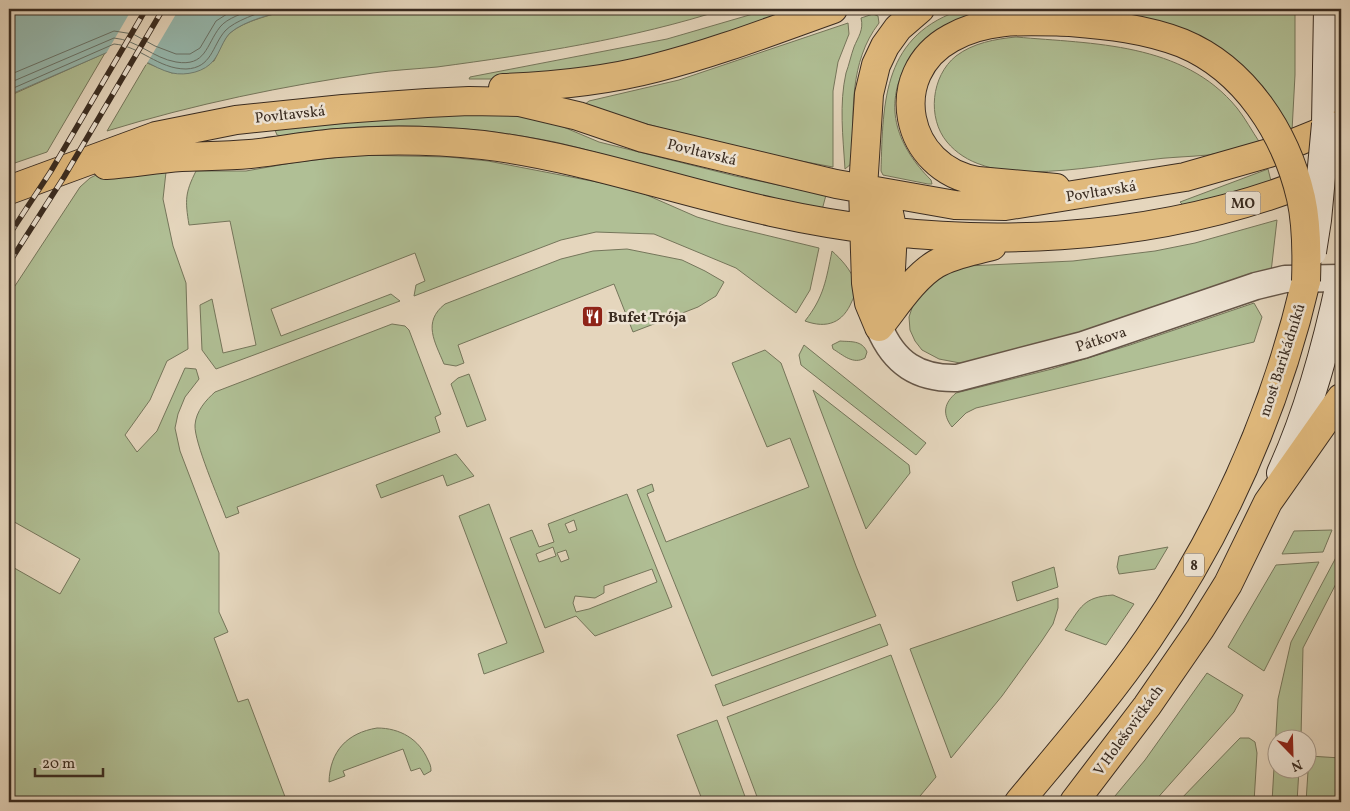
<svg xmlns="http://www.w3.org/2000/svg" width="1350" height="811" viewBox="0 0 1350 811" font-family="Vollkorn,serif">
	<style>
		.green { fill: #b0bf95; stroke: #75765b; fill-rule: evenodd }
		.water { fill: #96b9af; stroke: #718176 }
		.pier { fill: #e5d6bd }
		.lines { fill: none; stroke-linecap: round; stroke-linejoin: round }
		.shore { stroke: #687268; stroke-width: 1 }
		.minor-casing { stroke: #655648; stroke-width: 29 }
		.secondary-casing { stroke: #3a2c21; stroke-width: 30 }
		.primary-casing { stroke: #3a2c21; stroke-width: 30 }
		.minor { stroke: #eee4d4; stroke-width: 26 }
		.secondary { stroke: #eee4d4; stroke-width: 28 }
		.primary { stroke: #e2bb7e; stroke-width: 28 }
		.rail-casing { stroke: #3a2c21; stroke-width: 5.5 }
		.rail { stroke: #eee4d4; stroke-width: 4; stroke-dasharray: 11; stroke-linecap: butt }
		.secondary-bridge-casing { stroke: #3a2c21; stroke-width: 30; stroke-linecap: butt }
		.primary-bridge-casing { stroke: #3a2c21; stroke-width: 30; stroke-linecap: butt }
		.secondary-bridge { stroke: #eee4d4; stroke-width: 28 }
		.primary-bridge { stroke: #e2bb7e; stroke-width: 28 }
		.labels { text-anchor: middle; stroke-width: 5; stroke-linejoin: round; paint-order: stroke }
		.shield { fill: #eee4d4; stroke: #706357; stroke-width: 1 }
		.shield-label { font-size: 14px; font-weight: bold; fill: #3a2c21 }
		.street-label { font-size: 15px; fill: #3a2c21; stroke: #eee4d4 }
		.poi-label { font-size: 15px; font-weight: bold; fill: #3a2c21; stroke: #eee4d4; text-anchor: start }
	</style>
	<rect width="100%" height="100%" fill="#e5d6bd"/>
	<filter id="stains"><feTurbulence type="fractalNoise" baseFrequency=".004" numOctaves="4"/><feColorMatrix values="0 0 0 0 .2 0 0 0 0 .09 0 0 0 0 .02 0 0 0 .5 -.17"/></filter>
	<radialGradient id="worn" r=".72"><stop offset=".6" stop-color="#630" stop-opacity="0"/><stop offset="1" stop-color="#630" stop-opacity=".3"/></radialGradient>
	<path class="green" d="M295,9H725C632,39 534,54 437,67C416,69 394,70 373,73C283,86 195,104 107,131L147,63L172,73L214,61C218,53 223,40 229,34C242,21 277,13 295,9Z
		M770,9H804L728,36L617,66L525,79H469L470,77L667,39Z
		M964,9H1006C980,12 956,17 934,32C922,40 914,51 907,63C882,108 898,147 931,180L932,184H928L883,175L881,171C883,100 883,34 964,9Z
		M1167,9H1295V75L1292,131L1264,88L1249,73L1105,12H1136Z
		M873,14L878,16L879,23C849,62 853,112 853,159L851,164L845,169C843,137 839,104 846,73C849,65 851,55 854,47C858,37 864,30 861,18Z
		M848,23L849,34L838,62L833,91V167C749,152 665,131 584,105L589,101L679,80Z
		M1016,37C1093,44 1183,42 1237,108C1245,118 1252,131 1260,143C1243,148 1226,152 1208,155C1188,157 1168,157 1148,160C1104,165 1060,174 1015,171C1004,170 992,169 982,165C969,161 956,153 947,142C927,118 931,76 956,56C973,43 995,39 1016,37Z
		M105,53L47,152L9,165V96Z
		M455,109L542,118L599,142L735,176L826,195L822,210C764,197 707,182 650,167C618,159 587,149 555,142C465,124 371,120 281,136L277,135L275,130Z
		M359,155L449,157L488,161L633,189L697,217L724,225L819,248L810,290L796,313L736,268L654,234L596,232L561,240L414,296L416,285L425,281L415,253L271,309L281,336L391,294L400,301L216,369L202,350L200,305L212,299L223,353L256,345L230,221L189,225C185,200 185,193 196,171H246L297,162Z
		M1268,169L1271,181L1230,194L1183,205L1180,202Z
		M166,172L163,199L173,246L186,283L188,349L167,361L150,400L125,435L137,452L157,431L185,368L196,369L199,379L185,397L178,414L175,428L180,451L219,553V612L228,632L214,638L238,702L248,699L287,802H9V565L60,594L80,559L9,519V295L80,187L90,178L100,173Z
		M1277,220L1271,272L1082,336L969,362L960,363L939,359L922,350L915,341L910,330L909,317L917,293L943,272L967,266L1073,261L1155,251L1195,243Z
		M627,249L682,260L705,271L724,282L716,296L698,307L633,332L614,284L458,345L464,363L456,366L444,364C435,342 422,322 445,304L561,259L593,251Z
		M832,251C841,259 851,270 855,282C856,288 855,296 852,301C843,323 827,329 805,321C824,297 826,280 832,251Z
		M1254,303L1262,317L1254,342L976,408L966,413L952,427C942,414 944,403 956,393L1052,369L1130,345Z
		M392,324L405,326L409,330L441,414L435,417L440,432L237,507L239,513L226,518C219,499 194,442 195,425C196,411 206,400 215,392Z
		M840,341C851,342 862,340 867,352L865,358C853,365 843,355 833,349L832,345Z
		M804,345L926,443L916,455L801,365L799,355Z
		M765,350L781,363L856,566L876,616L712,676L637,490L652,484L654,491L647,494L666,542L809,487L790,438L767,447L732,363Z
		M469,374L486,420L467,427L451,384L458,378Z
		M813,390L909,465L910,473L866,529Z
		M456,454L474,476L447,486L443,475L381,498L376,485Z
		M627,494L672,607L595,636L576,616L545,628L510,538L532,530L539,547L554,542L548,524ZM574,520L577,530L569,533L565,524ZM553,547L556,556L539,562L536,554ZM566,550L569,559L561,562L557,553ZM652,569L657,582L589,609L576,612L573,603L575,596L595,598L604,593V586Z
		M489,504L544,652L484,674L478,654L507,643L459,516Z
		M1332,530L1323,552L1282,554L1294,531Z
		M1168,547L1155,569L1119,574L1117,567L1119,556Z
		M1341,548V574L1303,648L1301,738H1278V768L1299,769L1297,802H1272L1278,699L1291,642Z
		M1319,562L1264,671L1228,647L1276,565Z
		M1054,567L1058,587L1017,601L1012,582Z
		M1113,595L1134,604L1106,645L1065,630C1081,607 1083,597 1113,595Z
		M1058,598V608L1053,624L1041,642L1002,696L951,758L910,649Z
		M880,624L888,645L723,706L715,685Z
		M891,655L936,777L915,802H759L727,717Z
		M1207,673L1243,695L1234,712L1154,802H1110L1145,760Z
		M717,720L747,802H703L677,735Z
		M377,728C400,728 419,739 428,760C430,764 431,766 431,771L424,775L420,768L411,771L403,749L343,771L345,776L329,782C330,751 347,733 377,728Z
		M1240,738H1249L1255,742L1257,753L1254,802H1178Z
		M1309,756L1341,758V802H1306Z"/>
	<path class="water" d="M9,9H295C275,13 245,20 230,33C223,40 220,52 214,60C205,72 186,76 172,73C152,68 136,53 115,49L9,95Z"/>
	<path class="pier" d="M132,9H179L146,65L125,53L116,52L104,57Z"/>
	<g class="lines">
		<path class="shore" d="M9,75L114,31L133,34L155,46L176,54H190L200,48L216,21L235,9
			M9,83L114,38C137,40 153,58 176,62C206,67 206,45 220,27C227,18 244,13 254,9
			M9,90L114,44C140,46 158,69 186,69C212,68 212,46 225,31C234,21 260,12 273,9"/>
		<defs>
			<path id="minor" d="M879,327C894,363 918,379 957,378L1083,345L1256,286L1285,279L1341,278"/>
			<path id="secondary" d="M1326,124L1328,9
				M1281,473C1309,412 1327,345 1341,279"/>
			<path id="primary" d="M503,88C554,86 605,81 655,68C715,53 774,30 833,9
				M106,165C131,163 156,159 181,157C204,156 227,156 250,154C280,151 309,145 338,143C386,139 435,140 483,145C581,157 676,191 772,212C961,254 1163,247 1341,168
				M1056,188L978,181C904,169 885,74 951,38C988,17 1029,21 1070,22
				M9,190L156,136L236,120L343,109L427,103L469,101L519,102L578,116L643,138L836,184L955,205L1005,206L1185,177L1269,153L1341,124
				M882,316L890,287L893,232L889,213
				M879,327L869,303L866,283L863,188L869,94L876,65L885,46L898,28L920,9
				M879,327C895,307 914,277 936,264C953,254 974,251 992,246
				M1019,802C1063,749 1109,696 1148,639C1222,531 1276,409 1306,281
				M1074,802L1147,706L1200,629L1228,584L1268,502L1341,398"/>
		</defs>
		<use href="#minor" class="minor-casing"/>
		<use href="#secondary" class="secondary-casing"/>
		<use href="#primary" class="primary-casing"/>
		<use href="#minor" class="minor"/>
		<use href="#secondary" class="secondary"/>
		<use href="#primary" class="primary"/>
		<defs>
			<path id="rail" d="M9,235L51,171L146,9
				M9,263L64,177L163,9"/>
		</defs>
		<use href="#rail" class="rail-casing"/>
		<use href="#rail" class="rail"/>
		<defs>
			<path id="secondary-bridge" d="M1312,252L1317,220L1326,124"/>
			<path id="primary-bridge" d="M1070,22C1108,25 1146,29 1182,43C1245,69 1286,133 1301,198C1307,225 1307,253 1306,281"/>
		</defs>
		<use href="#secondary-bridge" class="secondary-bridge-casing"/>
		<use href="#primary-bridge" class="primary-bridge-casing"/>
		<use href="#secondary-bridge" class="secondary-bridge"/>
		<use href="#primary-bridge" class="primary-bridge"/>
	</g>
	<defs>
		<symbol id="restaurant-square" viewBox="-11 -11 22 22"><rect x="-9" y="-9" width="18" height="18" rx="4" fill="#8f2418" stroke="#eee4d4"/><path d="M-5-6h1v4h1v-4h1v4h1v-4h1v5L-1.5 .5V6h-2V.5L-5-1ZM5-6V6H3V1.5H1.5Q1.5-4 5-6Z" fill="#fff"/></symbol>
	</defs>
	<g fill-rule="evenodd">
		<use href="#restaurant-square" x="580" y="304" width="25" height="25"/>
	</g>
	<g class="labels">
		<g class="shield">
			<rect x="1225.5" y="191.5" width="35" height="23" rx="4"/>
			<rect x="1184" y="553.5" width="20" height="23" rx="4"/>
		</g>
		<g class="shield-label">
			<text x="1243" y="208">MO</text>
			<text x="1194" y="570">8</text>
		</g>
		<g class="street-label">
			<text transform="translate(290 114) rotate(-6)" y="5">Povltavská</text>
			<text transform="translate(702 152) rotate(14)" y="5">Povltavská</text>
			<text transform="translate(1101 191) rotate(-9)" y="5">Povltavská</text>
			<text transform="translate(1101 339) rotate(-18)" y="5">Pátkova</text>
			<text transform="translate(1282 360) rotate(-72)" y="5">most Barikádníků</text>
			<text transform="translate(1128 730) rotate(-54)" y="5">V Holešovičkách</text>
		</g>
		<g class="poi-label">
			<text x="608" y="322">Bufet Trója</text>
		</g>
	</g>
	<rect width="1350" height="811" fill="none" stroke="#e5d6bd" stroke-width="30"/>
	<rect x="10" y="10" width="1330" height="791" fill="none" stroke="#3a2c21" stroke-width="2.5"/>
	<rect x="15" y="15" width="1320" height="781" fill="none" stroke="#3a2c21"/>
	<g transform="translate(1292 754) rotate(157)"><circle r="24" fill="#eee4d4" stroke="#a69a8c"/>
	<path d="M0-4L9 19L0 12L-9 19Z" fill="#8f2418"/>
	<text y="-8" font-size="14" font-weight="bold" text-anchor="middle" fill="#3a2c21">N</text>
	</g>
	<path d="M35 768v8h68v-8" fill="none" stroke="#3a2c21" stroke-width="2.5"/>
	<text x="42" y="768" font-size="15" fill="#3a2c21" stroke="#eee4d4" stroke-width="4" paint-order="stroke">20 m</text>
	<rect width="100%" height="100%" filter="url(#stains)"/>
	<rect width="100%" height="100%" fill="url(#worn)"/>
</svg>
